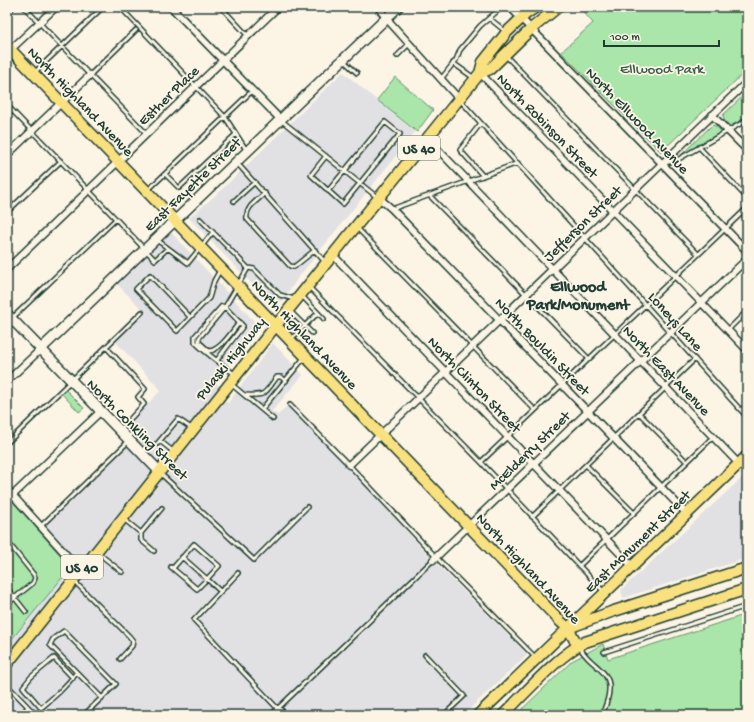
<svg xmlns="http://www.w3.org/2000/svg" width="754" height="722" viewBox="0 0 754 722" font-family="'Gochi Hand',sans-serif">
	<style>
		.built { fill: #e1e1e4 }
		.green { fill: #aae5aa; stroke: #64916f }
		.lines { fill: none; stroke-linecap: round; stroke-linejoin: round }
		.lane-casing { stroke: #1f3d34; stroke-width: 6 }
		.street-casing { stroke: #1f3d34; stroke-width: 9 }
		.secondary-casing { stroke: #1f3d34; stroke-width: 12 }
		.primary-casing { stroke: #1f3d34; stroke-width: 13 }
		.lane { stroke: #fcf5e5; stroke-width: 3 }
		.street { stroke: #fcf5e5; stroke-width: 6 }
		.secondary { stroke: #fcf5e5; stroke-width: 9 }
		.primary { stroke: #fae180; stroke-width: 10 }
		.labels { text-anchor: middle; stroke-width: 3.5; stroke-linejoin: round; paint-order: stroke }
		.shield { fill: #fcf5e5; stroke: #617469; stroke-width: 1 }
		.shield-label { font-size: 14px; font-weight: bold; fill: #1f3d34 }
		.park-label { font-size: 15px; fill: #3b5f4c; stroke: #fcf5e5 }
		.street-label { font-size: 15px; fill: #1f3d34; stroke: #fcf5e5 }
		.neighbourhood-label { font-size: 16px; font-weight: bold; fill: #1f3d34; stroke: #fcf5e5 }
	</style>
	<rect width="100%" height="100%" fill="#fcf5e5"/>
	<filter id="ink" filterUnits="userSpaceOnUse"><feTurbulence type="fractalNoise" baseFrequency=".025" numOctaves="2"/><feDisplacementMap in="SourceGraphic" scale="8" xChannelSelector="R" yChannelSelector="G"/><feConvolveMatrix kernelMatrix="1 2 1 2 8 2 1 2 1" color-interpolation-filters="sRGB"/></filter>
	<g filter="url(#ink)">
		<path class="built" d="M343,72L415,132L298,278L276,309L189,218L217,194Z
			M167,228L254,321L255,328L252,334L215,380L223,391L220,396L228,403L273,343L303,375L272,411L278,415L288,405L345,463L433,560L522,649L527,655L463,715H7V645L71,567L39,531L120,447L128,425L161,390L113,339L143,310L112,279Z
			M747,473V558L623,598L621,590Z"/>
		<path class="green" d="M579,7H747V70L661,152L561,52L593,23Z
			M395,77L433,110L417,132L377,100Z
			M747,92V117L730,126L724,120L723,115Z
			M714,125L720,130L721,132L683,155L682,154L710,127Z
			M65,390L67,391L84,408L79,412L61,393Z
			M7,495L71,567L7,645Z
			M747,614V715H516L572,661L603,644L608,659Z"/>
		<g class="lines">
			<defs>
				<path id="lane" d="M24,7L147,134
					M120,7L225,117L247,151
					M221,7L248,36
					M7,13L13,7
					M489,18L505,31
					M397,56L409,44
					M506,56L698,254
					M344,61L357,73
					M453,63L474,78
					M35,72L103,7
					M90,75L136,30
					M441,79L456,60L460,50L480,26L502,7
					M460,100L747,417
					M7,105L116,219
					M282,121L377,197
					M481,123L460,150L483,176
					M699,147L747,198
					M326,156L311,175L343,204L400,134L385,122L328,191
					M237,163L325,262
					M665,163L677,160L747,120
					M165,174L179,188L236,134
					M148,190L252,91
					M265,193C257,201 245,207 247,219L290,266L294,267L315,250
					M429,195L589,359
					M234,201L255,182
					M392,209L518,163
					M7,212L61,161
					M200,219L248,268
					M358,229L535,410
					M157,240L188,263L213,232
					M309,287L481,462L604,592
					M302,296L324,319
					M290,311L312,333
					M190,317L150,275L136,289L177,331L209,298L214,281L220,270
					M240,322C232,331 221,350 209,351L199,342V338L225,307L248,268L254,269L280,295L294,299
					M7,323L116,219L155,260L168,248
					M728,330L747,311
					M291,339L318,313
					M106,347L145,389L138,397L144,404L120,430
					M217,360L243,326L225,307L222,306L195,336V342C206,354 221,363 234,374
					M231,384L273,419
					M245,395C267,396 264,394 277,377H281L286,381
					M290,405L352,468L436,557L535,657
					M262,409L304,358
					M741,410L747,405
					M639,413L687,462
					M128,437L136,430L150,445
					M160,441L174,452
					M7,443L142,312
					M141,452L150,445L157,444L178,419L191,428
					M481,462L747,208
					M586,465L634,513
					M161,474L254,560L307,507
					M532,517L695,359
					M125,520L141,533V540L154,551
					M41,526L129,441
					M141,533L162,508
					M7,541L34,575L35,578L33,583L7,604
					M98,553L122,572
					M579,566L713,437
					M171,567L197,589L207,579L220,591
					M173,568L194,544L219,566L207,579L182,557
					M238,573L194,620L278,709
					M74,581L129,636L133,641L132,646L120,659
					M7,588L26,612
					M579,647C582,651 584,654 587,657C596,667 611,674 609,690C609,699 605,707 602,715
					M604,652L747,606
					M425,655L464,696L444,715
					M73,678L54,658L31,677L23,687L41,708C54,697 66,687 76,673
					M7,685L36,715
					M21,715L28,707
					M84,715L116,684L64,631L53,639L50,645L102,698
					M271,715L433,560"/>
				<path id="street" d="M171,7L280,119
					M378,7L386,18L459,99
					M510,7L747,251
					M7,53L56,7
					M480,73L747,350
					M712,115L747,150
					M427,138L739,464
					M7,155L90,75
					M379,198L392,209L687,514
					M333,255L632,566
					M7,269L278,7
					M7,381L41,349
					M349,465L747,82
					M7,489L80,570
					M13,495L100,412
					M433,560L747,259
					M278,709L284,715"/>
				<path id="secondary" d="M7,314L159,471
					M41,349L398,7"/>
				<path id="primary" d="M7,46L561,622L568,628L578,646
					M480,73L490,69L531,29L558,7
					M571,627L611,612L747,568
					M7,664L281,319L480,73L483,62L507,32L527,13L536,7
					M478,715L747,456
					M503,715C527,692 556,657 585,642L747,589"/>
			</defs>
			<use href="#lane" class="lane-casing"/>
			<use href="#street" class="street-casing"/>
			<use href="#secondary" class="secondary-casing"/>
			<use href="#primary" class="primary-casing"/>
			<use href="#lane" class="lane"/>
			<use href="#street" class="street"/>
			<use href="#secondary" class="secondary"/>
			<use href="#primary" class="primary"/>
		</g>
	</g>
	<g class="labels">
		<g class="shield">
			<rect x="398" y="136" width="42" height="24" rx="3"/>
			<rect x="61" y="555" width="42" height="24" rx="3"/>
		</g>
		<g class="shield-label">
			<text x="419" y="153">US 40</text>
			<text x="82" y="572">US 40</text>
		</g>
		<g class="park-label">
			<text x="662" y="73">Ellwood Park</text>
		</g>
		<g class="street-label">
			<text transform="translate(168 95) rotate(-44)" y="5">Esther Place</text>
			<text transform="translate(81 101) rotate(46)" y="5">North Highland Avenue</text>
			<text transform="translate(638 120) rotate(46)" y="5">North Ellwood Avenue</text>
			<text transform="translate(548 125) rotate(46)" y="5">North Robinson Street</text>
			<text transform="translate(192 184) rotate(-44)" y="5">East Fayette Street</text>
			<text transform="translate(582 223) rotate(-44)" y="5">Jefferson Street</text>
			<text transform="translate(676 321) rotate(48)" y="5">Loneys Lane</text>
			<text transform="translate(305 334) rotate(46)" y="5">North Highland Avenue</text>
			<text transform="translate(543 346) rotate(46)" y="5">North Bouldin Street</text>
			<text transform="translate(230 358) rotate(-51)" y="5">Pulaski Highway</text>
			<text transform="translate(667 370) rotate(46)" y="5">North East Avenue</text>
			<text transform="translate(475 384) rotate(46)" y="5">North Clinton Street</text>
			<text transform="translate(138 429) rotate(45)" y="5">North Conkling Street</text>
			<text transform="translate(529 450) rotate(-44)" y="5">McElderry Street</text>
			<text transform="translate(637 541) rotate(-44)" y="5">East Monument Street</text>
			<text transform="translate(529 568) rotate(47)" y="5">North Highland Avenue</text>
		</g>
		<g class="neighbourhood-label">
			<text x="578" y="291">Ellwood<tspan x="578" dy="18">Park/Monument</tspan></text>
		</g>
	</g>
	<rect width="754" height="722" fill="none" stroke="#fcf5e5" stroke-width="24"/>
	<rect x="12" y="12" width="730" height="698" fill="none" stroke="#1f3d34" stroke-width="1.5" filter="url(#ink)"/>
	<path d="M604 40v6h115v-6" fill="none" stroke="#1f3d34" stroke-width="2"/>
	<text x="610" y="40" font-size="12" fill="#1f3d34" stroke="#fcf5e5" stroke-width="3" paint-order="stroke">100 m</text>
</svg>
